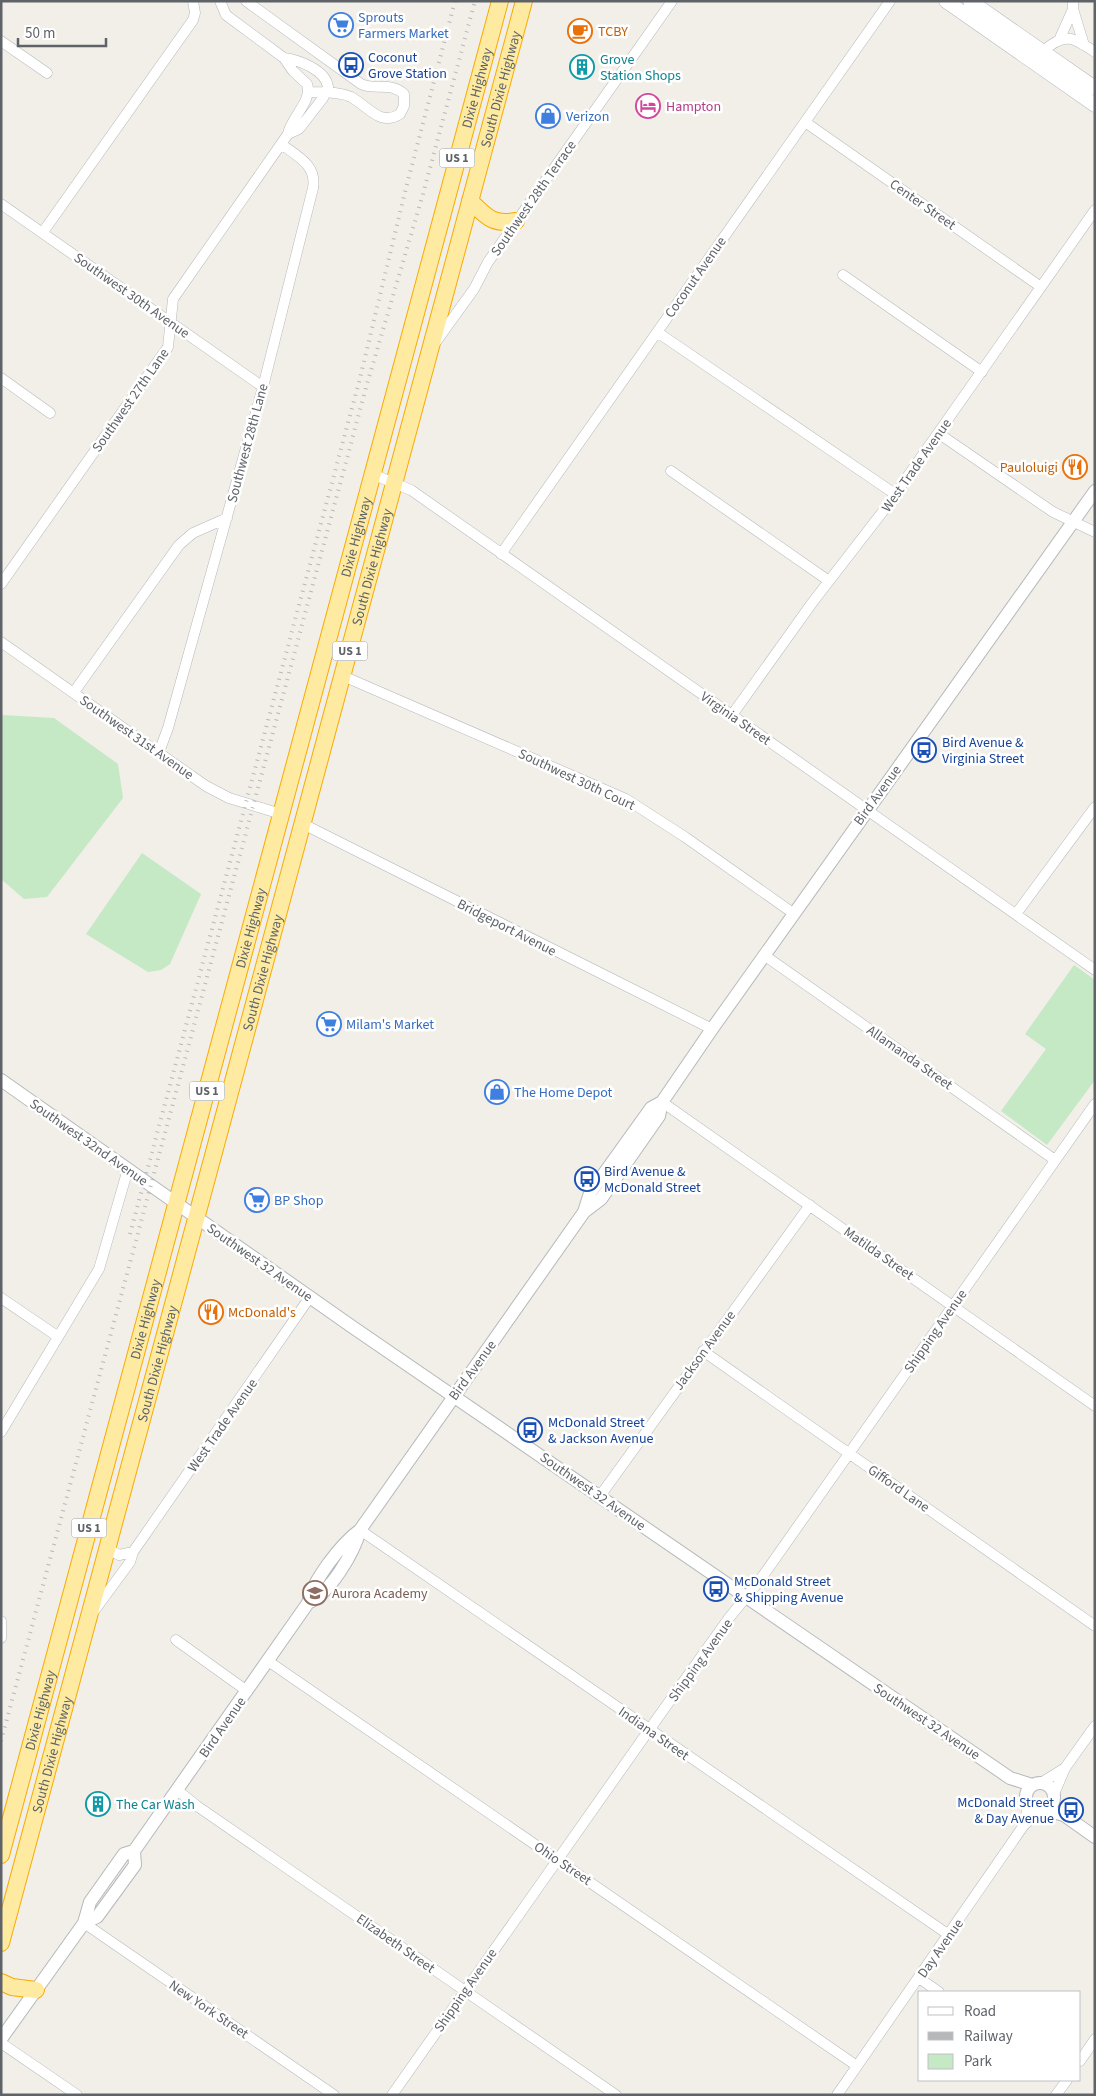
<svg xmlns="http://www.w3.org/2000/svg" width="1096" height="2096" viewBox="0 0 1096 2096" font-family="'Source Sans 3',sans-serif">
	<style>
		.green { fill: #c5e8c5 }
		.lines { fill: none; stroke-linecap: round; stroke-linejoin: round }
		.minor-casing { stroke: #b5b8bc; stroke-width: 11 }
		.tertiary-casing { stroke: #b5b8bc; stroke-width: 14 }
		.secondary-casing { stroke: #b6babf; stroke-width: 15 }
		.trunk-casing { stroke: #f9ab00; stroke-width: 18 }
		.minor { stroke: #fff; stroke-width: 10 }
		.tertiary { stroke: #fff; stroke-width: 12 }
		.secondary { stroke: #fff; stroke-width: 14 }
		.trunk { stroke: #feeaa1; stroke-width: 16 }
		.rail { stroke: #b6b7b8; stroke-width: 4; stroke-dasharray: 1 6; stroke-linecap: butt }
		.labels { text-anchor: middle; stroke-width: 5; stroke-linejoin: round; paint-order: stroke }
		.shield { fill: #fff; stroke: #8f9295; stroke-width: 1 }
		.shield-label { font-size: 12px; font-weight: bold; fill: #5f6368 }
		.shop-label { font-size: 14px; fill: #366cbe; stroke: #fff; text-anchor: start }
		.food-label { font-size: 14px; fill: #c56008; stroke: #fff; text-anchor: start }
		.transit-label { font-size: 14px; fill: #164399; stroke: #fff; text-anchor: start }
		.culture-label { font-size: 14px; fill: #0d838f; stroke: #fff; text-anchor: start }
		.street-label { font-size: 14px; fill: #5f6368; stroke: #fff }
		.hotel-label { font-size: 14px; fill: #b23c85; stroke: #fff; text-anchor: start }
		.education-label { font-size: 14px; fill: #785e54; stroke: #fff; text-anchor: start }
	</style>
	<rect width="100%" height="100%" fill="#f1efe8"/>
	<path class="green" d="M1,715L54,718L118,764L123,798L47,897L24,899L1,879Z
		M142,853L201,894L170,964L161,970L148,972L86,934Z
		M1074,965L1095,980V1080L1047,1145L1001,1111L1046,1049L1025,1034Z"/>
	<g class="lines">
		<defs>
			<path id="minor" d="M220,1L226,15L284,58L293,71L307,84C313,101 291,117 288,134L299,129L323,98L328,87C326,70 299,60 284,58
				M246,1L361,84C376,91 390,81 404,94V106L400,114C380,127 368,106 351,97C339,91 322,93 308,92
				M1073,9L1084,45
				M1060,38L1073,9V1
				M1,41L47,73
				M1043,51C1065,32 1073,37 1095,52
				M805,122L1041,287
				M1,204L263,387
				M43,232L193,20L195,13L193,1
				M843,275L982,372
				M657,332L895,494
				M435,343L474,289L488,262L672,1
				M1,378L50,413
				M938,433L1053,512L1095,532
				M671,471L829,581
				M372,474L411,490L1095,970
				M501,554L890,1
				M1,584L168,347L173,299L288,134
				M1,642L206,786L229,798L281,814
				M343,676L626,799L685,837L793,913
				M74,692L179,545L193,533L227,518
				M732,715L812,603L884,510L1095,210
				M159,752L168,728L263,387L313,188C317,165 297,156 281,144
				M303,824L712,1029
				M1016,914L1095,807
				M764,955L1055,1160
				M662,1102L1095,1406
				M1,1298L57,1336
				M703,1351L1095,1626
				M1,1432L99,1269L128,1169
				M600,1496L810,1205
				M360,1530L949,1935
				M108,1549L119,1555L133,1552
				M94,1611L130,1562L133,1552L310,1297
				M1,1621V1638
				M176,1640L247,1691
				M268,1661L857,2066
				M1041,1783L1065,1768
				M177,1790L197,1806L616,2095
				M1054,1794L1065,1768L1095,1726
				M1024,1825L1028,1805
				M84,1923L334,2095
				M919,1978L939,1992
				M1,2043L77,2095
				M1080,2061L1095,2039
				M392,2095L649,1730L729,1618L760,1580L1095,1104
				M837,2095L1024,1825L1040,1811
				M1056,2095L1067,2080"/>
			<path id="tertiary" d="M1,1080L351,1326L1010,1778L1032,1785
				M584,1212L590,1193L651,1108L662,1102
				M308,1603C330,1593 354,1553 360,1530
				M1026 1797a14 14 0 1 1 28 0a14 14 0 1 1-28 0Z
				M1045,1810L1064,1815L1095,1837
				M84,1923L97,1917L135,1865L134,1851L308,1603C313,1580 341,1544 360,1530L584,1212L601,1199L659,1116L662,1102L712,1029L1095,491
				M1,2039L84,1923L90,1902L124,1854L134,1851"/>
			<path id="secondary" d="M946,1L1095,105
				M970,1L1095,88"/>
			<g id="trunk">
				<path d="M470,201C487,217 492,225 516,221"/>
				<path id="s1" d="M1,1855L500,1"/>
				<path id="s2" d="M1,1943L524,1"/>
				<path d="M1,1982L12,1987L36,1990"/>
			</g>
		</defs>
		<use href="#minor" class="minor-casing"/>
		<use href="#tertiary" class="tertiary-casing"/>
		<use href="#secondary" class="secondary-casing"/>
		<use href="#trunk" class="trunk-casing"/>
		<use href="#minor" class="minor"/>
		<use href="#tertiary" class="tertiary"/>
		<use href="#secondary" class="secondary"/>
		<use href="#trunk" class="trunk"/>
		<path class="rail" d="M130,1234L359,382L406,188L455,1
			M1,1741L367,384L423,194L475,1"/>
	</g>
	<defs>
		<symbol id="supermarket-ring" viewBox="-11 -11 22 22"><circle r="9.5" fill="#fff" stroke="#3f7fe0" stroke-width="1.5"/><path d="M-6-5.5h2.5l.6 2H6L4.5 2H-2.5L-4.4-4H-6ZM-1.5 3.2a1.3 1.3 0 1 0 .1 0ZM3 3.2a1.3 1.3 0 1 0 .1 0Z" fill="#3f7fe0"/></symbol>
		<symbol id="cafe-ring" viewBox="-11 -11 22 22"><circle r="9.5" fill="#fff" stroke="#e8710a" stroke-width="1.5"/><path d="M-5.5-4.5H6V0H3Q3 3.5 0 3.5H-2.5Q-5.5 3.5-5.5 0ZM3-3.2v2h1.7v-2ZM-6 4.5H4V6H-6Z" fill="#e8710a"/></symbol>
		<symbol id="bus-ring" viewBox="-11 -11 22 22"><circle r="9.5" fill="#fff" stroke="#1a4fb4" stroke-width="1.5"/><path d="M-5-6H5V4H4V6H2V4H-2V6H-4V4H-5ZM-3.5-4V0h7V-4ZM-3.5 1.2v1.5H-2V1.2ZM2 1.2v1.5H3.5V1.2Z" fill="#1a4fb4"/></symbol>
		<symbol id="building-ring" viewBox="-11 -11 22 22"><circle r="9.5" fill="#fff" stroke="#0f9aa8" stroke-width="1.5"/><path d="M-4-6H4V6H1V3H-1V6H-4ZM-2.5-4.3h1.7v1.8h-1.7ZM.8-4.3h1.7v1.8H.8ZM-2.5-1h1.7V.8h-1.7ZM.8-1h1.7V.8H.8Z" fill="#0f9aa8"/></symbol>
		<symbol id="hotel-ring" viewBox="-11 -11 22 22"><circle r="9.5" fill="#fff" stroke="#d1479c" stroke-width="1.5"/><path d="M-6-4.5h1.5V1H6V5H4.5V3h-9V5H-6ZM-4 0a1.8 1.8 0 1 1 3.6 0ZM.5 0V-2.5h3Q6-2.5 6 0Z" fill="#d1479c"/></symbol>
		<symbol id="shop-ring" viewBox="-11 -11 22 22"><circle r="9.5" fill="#fff" stroke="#3f7fe0" stroke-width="1.5"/><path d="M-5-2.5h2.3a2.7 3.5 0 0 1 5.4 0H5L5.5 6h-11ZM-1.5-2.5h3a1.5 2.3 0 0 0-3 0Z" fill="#3f7fe0"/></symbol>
		<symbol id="restaurant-ring" viewBox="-11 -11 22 22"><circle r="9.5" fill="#fff" stroke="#e8710a" stroke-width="1.5"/><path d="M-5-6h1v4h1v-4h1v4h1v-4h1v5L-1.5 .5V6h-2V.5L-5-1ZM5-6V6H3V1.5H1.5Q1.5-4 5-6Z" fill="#e8710a"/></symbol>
		<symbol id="school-ring" viewBox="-11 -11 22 22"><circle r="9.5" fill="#fff" stroke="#8d6e63" stroke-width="1.5"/><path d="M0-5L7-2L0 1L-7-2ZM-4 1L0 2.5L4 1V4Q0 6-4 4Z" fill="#8d6e63"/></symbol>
	</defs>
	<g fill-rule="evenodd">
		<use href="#supermarket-ring" x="327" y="11" width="28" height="28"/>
		<use href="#cafe-ring" x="566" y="17" width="28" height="28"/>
		<use href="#bus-ring" x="337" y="51" width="28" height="28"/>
		<use href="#building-ring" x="568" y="53" width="28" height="28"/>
		<use href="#hotel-ring" x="634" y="92" width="28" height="28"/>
		<use href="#shop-ring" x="534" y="102" width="28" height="28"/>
		<use href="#restaurant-ring" x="1061" y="453" width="28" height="28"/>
		<use href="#bus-ring" x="910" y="736" width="28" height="28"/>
		<use href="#supermarket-ring" x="315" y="1010" width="28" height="28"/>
		<use href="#shop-ring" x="483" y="1078" width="28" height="28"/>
		<use href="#bus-ring" x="573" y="1165" width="28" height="28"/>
		<use href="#supermarket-ring" x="243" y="1186" width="28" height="28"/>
		<use href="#restaurant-ring" x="197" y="1298" width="28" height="28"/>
		<use href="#bus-ring" x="516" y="1416" width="28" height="28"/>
		<use href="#bus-ring" x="702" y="1575" width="28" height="28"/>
		<use href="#school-ring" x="301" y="1579" width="28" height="28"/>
		<use href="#building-ring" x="84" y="1790" width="28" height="28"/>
		<use href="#bus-ring" x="1057" y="1796" width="28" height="28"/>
	</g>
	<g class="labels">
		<g class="shield">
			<rect x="439.5" y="148.5" width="35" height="19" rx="4"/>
			<rect x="332.5" y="641.5" width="35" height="19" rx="4"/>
			<rect x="189.5" y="1081.5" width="35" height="19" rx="4"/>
			<rect x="71.5" y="1518.5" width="35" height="19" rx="4"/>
		</g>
		<g class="shield-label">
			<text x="457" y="162">US 1</text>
			<text x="350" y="655">US 1</text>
			<text x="207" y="1095">US 1</text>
			<text x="89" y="1532">US 1</text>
		</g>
		<g class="shop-label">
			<text x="358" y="22">Sprouts<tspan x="358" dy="16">Farmers Market</tspan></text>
			<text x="566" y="121">Verizon</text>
			<text x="346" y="1029">Milam's Market</text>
			<text x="514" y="1097">The Home Depot</text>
			<text x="274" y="1205">BP Shop</text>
		</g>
		<g class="food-label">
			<text x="598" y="36">TCBY</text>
			<text x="1058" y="472" text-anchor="end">Pauloluigi</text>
			<text x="228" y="1317">McDonald's</text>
		</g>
		<g class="transit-label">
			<text x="368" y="62">Coconut<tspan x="368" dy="16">Grove Station</tspan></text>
			<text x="942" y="747">Bird Avenue &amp;<tspan x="942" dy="16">Virginia Street</tspan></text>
			<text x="604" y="1176">Bird Avenue &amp;<tspan x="604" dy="16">McDonald Street</tspan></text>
			<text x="548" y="1427">McDonald Street<tspan x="548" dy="16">&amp; Jackson Avenue</tspan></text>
			<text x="734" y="1586">McDonald Street<tspan x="734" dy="16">&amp; Shipping Avenue</tspan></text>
			<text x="1054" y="1807" text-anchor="end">McDonald Street<tspan x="1054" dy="16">&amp; Day Avenue</tspan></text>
		</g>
		<g class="culture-label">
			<text x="600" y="64">Grove<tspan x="600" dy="16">Station Shops</tspan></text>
			<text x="116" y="1809">The Car Wash</text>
		</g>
		<g class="street-label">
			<text dy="5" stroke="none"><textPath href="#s1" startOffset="1830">Dixie Highway</textPath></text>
			<text dy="5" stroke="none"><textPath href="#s2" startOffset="1920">South Dixie Highway</textPath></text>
			<text transform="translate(533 198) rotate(-55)" y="5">Southwest 28th Terrace</text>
			<text transform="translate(923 204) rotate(35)" y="5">Center Street</text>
			<text transform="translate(695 277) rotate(-55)" y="5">Coconut Avenue</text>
			<text transform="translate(132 295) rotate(35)" y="5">Southwest 30th Avenue</text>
			<text transform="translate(130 400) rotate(-55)" y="5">Southwest 27th Lane</text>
			<text transform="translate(247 443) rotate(-75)" y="5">Southwest 28th Lane</text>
			<text transform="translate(916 465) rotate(-55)" y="5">West Trade Avenue</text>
			<text dy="5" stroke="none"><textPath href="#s1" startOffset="1365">Dixie Highway</textPath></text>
			<text dy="5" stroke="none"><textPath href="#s2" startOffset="1425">South Dixie Highway</textPath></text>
			<text transform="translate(736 718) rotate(35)" y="5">Virginia Street</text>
			<text transform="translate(137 737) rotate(35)" y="5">Southwest 31st Avenue</text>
			<text transform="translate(577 779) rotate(25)" y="5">Southwest 30th Court</text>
			<text transform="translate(877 795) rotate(-54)" y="5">Bird Avenue</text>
			<text transform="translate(507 927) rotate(27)" y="5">Bridgeport Avenue</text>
			<text dy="5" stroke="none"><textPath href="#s1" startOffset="960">Dixie Highway</textPath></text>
			<text dy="5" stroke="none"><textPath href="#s2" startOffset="1005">South Dixie Highway</textPath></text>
			<text transform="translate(910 1057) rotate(35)" y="5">Allamanda Street</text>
			<text transform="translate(89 1142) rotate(35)" y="5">Southwest 32nd Avenue</text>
			<text transform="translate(879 1253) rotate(35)" y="5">Matilda Street</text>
			<text transform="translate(260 1262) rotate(35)" y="5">Southwest 32 Avenue</text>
			<text dy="5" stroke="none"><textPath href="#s1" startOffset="555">Dixie Highway</textPath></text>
			<text transform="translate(935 1331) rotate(-55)" y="5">Shipping Avenue</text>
			<text transform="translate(704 1350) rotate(-54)" y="5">Jackson Avenue</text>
			<text dy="5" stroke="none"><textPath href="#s2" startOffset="600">South Dixie Highway</textPath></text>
			<text transform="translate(472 1370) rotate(-54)" y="5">Bird Avenue</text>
			<text transform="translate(222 1425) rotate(-55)" y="5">West Trade Avenue</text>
			<text transform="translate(899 1488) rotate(35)" y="5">Gifford Lane</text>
			<text transform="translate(593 1491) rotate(35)" y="5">Southwest 32 Avenue</text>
			<text transform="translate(700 1660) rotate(-54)" y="5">Shipping Avenue</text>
			<text dy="5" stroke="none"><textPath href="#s1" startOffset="150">Dixie Highway</textPath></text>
			<text transform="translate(927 1721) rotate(34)" y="5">Southwest 32 Avenue</text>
			<text transform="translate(222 1727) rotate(-55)" y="5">Bird Avenue</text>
			<text transform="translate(654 1733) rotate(35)" y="5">Indiana Street</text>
			<text dy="5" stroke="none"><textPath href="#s2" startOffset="195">South Dixie Highway</textPath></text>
			<text transform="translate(563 1863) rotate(34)" y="5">Ohio Street</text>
			<text transform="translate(396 1943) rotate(35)" y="5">Elizabeth Street</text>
			<text transform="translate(940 1948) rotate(-55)" y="5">Day Avenue</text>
			<text transform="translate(465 1990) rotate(-55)" y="5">Shipping Avenue</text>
			<text transform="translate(209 2009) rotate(34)" y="5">New York Street</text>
		</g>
		<g class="hotel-label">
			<text x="666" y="111">Hampton</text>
		</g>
		<g class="education-label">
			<text x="332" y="1598">Aurora Academy</text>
		</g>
	</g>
	<rect width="1096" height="2096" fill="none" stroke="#5f6368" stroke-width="5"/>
	<rect x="918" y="1991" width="162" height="90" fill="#ffffff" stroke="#bfc1c3"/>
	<rect x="928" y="2007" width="25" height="8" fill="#ffffff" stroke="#bfc1c3"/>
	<text x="964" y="2016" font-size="15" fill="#5f6368">Road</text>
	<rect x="928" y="2032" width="25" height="8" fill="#b6b7b8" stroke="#bfc1c3"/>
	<text x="964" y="2041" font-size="15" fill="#5f6368">Railway</text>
	<rect x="928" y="2054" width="25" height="15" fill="#c5e8c5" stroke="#bfc1c3"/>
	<text x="964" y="2066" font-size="15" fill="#5f6368">Park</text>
	<path d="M18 38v8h88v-8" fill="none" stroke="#5f6368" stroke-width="2.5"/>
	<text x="25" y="38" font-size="15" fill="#5f6368" stroke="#ffffff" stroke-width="4" paint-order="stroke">50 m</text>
</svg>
